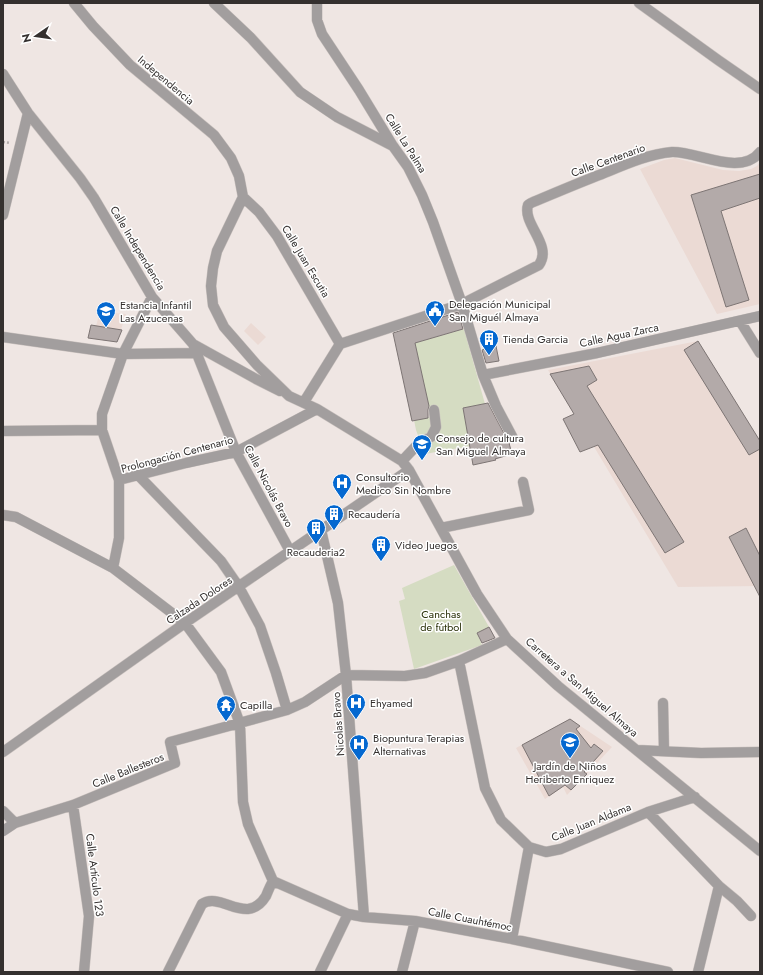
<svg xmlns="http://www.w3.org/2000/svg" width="763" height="975" viewBox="0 0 763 975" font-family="Jost,sans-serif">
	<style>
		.built { fill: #ebdad4 }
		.green { fill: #d5dcc2 }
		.building { fill: #b3aaa9; stroke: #7d7574 }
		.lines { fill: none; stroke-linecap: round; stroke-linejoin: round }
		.minor-casing { stroke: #cac2bf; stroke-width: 11 }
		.path { stroke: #b4adaa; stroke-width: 2.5; stroke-dasharray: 2 2; stroke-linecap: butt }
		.minor { stroke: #a29e9e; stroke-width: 10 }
		.labels { text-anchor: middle; stroke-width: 3; stroke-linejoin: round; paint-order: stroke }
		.street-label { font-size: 11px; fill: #34302f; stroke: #fff }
		.poi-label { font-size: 11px; fill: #34302f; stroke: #fff; text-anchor: start }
		.park-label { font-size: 11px; fill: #293008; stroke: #fff }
	</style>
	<rect width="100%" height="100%" fill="#efe6e3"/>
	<path class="built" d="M675,158L723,170L739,171L751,169L757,166L760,162V304L717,314L640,169L664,160Z
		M100,312L126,314L117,342L88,338L91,325L96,326Z
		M251,323L266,337L258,345L244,331Z
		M698,341L760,441V586L678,587L548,370Z
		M570,719L612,747L567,795L563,787L545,799L516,748Z"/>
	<path class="green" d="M464,329L485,404L463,408L470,446L425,454L416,430L414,420L431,417L415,343Z
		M454,565L489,627L477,633L482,645L414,669L399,601L405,599L402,588Z"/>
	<path class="building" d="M760,174V198L721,211L749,300L726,307L691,195Z
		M458,312L463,329L415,343L429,406L428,410V418L412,421L393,333Z
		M91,325L122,330L117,342L88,338Z
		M698,341L760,441V449L749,455L684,350Z
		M496,346L499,361L486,363L482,350Z
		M589,366L597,380L587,386L684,542L665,553L598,445L580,452L563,419L574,414L550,374Z
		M488,403L509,443L512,454L495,459L496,460L473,465L463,408Z
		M746,528L760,556V597L729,537Z
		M489,627L495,638L482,643L477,633Z
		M570,719L580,726L576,729L591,748L594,744L603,751L584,772L587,774L571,790L565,785L549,796L522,745Z"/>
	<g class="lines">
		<defs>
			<path id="minor" d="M74,3L93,26L130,65L214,135L231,158L239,176L243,197L217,251L213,268L211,286L213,305L224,327L257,365L289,396L317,409L402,461L409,470L477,594L507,639L558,686L760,851
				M214,3L251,38L300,92L337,117L393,146
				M317,3V20L322,34L359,90L393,146L408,167L422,195L433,222L462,304L483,375L496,406L513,438
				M639,3L718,60L760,89
				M3,74L28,113L80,178L94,198L152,297L193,344L256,379L280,391
				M243,197L259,212L277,236L340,344
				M3,215L28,113
				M740,321L760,353
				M3,337L123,354L197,353
				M193,344L236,452L290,551
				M483,375L597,353L760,316
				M304,402L340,344L462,304L539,265C553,245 522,224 528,205L531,203C555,193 578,183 602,174C624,165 648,154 672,152C697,151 741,177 760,152
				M3,431L102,430
				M402,461L420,442L431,437L436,427L434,410
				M138,475L221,561L239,587L260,626L276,673L287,710
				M119,480L102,430V414L123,354L152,297
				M3,515L16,517L113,568L185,623L221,672L240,724L243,802L248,824L273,881
				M441,528L529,510L523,482
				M321,530L338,603L346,675L364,917
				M113,568L119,538V480L186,463L236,452L317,409
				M459,661L485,788L501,820L529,847L546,852L561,849L648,812L695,797
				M663,703L664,751
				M637,750L701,753L760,752
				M3,752L185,623L409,470
				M73,805L89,916L84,972
				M3,811L15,823
				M648,812L719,886L737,901L751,916
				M3,831L15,823L73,805L175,763L170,742L287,710L305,702L346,675L405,676L425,673L459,661L507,639
				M273,881L348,914L364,917L415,921L512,939L668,972
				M512,939L529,847
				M168,972L202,904C221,891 247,927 266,896C268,891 270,886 273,881
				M320,972L348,914
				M402,972L415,921
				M698,972L719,886"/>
		</defs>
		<use href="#minor" class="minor-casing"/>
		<path class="path" d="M3,142L10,143"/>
		<use href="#minor" class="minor"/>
	</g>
	<defs>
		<symbol id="civic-pin" viewBox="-11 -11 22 30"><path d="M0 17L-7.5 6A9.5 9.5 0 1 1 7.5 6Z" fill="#0468d0" stroke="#fff"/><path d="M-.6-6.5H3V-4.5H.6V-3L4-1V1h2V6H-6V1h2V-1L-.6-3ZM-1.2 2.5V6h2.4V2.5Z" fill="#fff"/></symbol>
		<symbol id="school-pin" viewBox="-11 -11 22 30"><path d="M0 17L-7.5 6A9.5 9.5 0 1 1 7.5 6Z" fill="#0468d0" stroke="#fff"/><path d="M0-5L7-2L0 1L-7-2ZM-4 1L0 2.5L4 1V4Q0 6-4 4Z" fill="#fff"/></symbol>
		<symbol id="building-pin" viewBox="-11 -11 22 30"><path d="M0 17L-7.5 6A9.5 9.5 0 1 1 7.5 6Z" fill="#0468d0" stroke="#fff"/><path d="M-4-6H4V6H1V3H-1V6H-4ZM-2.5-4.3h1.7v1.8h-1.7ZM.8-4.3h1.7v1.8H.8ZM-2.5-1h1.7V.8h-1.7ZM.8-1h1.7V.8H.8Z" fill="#fff"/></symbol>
		<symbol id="university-pin" viewBox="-11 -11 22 30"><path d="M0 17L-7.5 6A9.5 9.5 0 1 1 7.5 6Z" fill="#0468d0" stroke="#fff"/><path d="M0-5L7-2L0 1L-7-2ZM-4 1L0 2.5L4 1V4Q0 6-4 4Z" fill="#fff"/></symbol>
		<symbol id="hospital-pin" viewBox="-11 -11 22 30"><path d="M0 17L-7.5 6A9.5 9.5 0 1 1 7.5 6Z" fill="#0468d0" stroke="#fff"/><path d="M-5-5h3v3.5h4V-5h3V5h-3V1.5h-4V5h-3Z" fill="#fff"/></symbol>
		<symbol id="temple-pin" viewBox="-11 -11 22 30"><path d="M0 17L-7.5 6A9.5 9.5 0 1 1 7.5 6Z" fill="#0468d0" stroke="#fff"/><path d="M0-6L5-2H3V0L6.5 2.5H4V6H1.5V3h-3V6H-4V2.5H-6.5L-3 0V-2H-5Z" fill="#fff"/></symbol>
	</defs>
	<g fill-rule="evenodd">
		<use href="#civic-pin" x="424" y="299" width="22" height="30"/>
		<use href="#school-pin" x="95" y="300" width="22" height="30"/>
		<use href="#building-pin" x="478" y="328" width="22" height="30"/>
		<use href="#university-pin" x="411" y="433" width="22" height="30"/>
		<use href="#hospital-pin" x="331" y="472" width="22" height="30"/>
		<use href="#building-pin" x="323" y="503" width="22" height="30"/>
		<use href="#building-pin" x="305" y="517" width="22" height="30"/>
		<use href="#building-pin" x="370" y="534" width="22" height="30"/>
		<use href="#hospital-pin" x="345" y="692" width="22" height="30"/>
		<use href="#temple-pin" x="215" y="694" width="22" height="30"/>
		<use href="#school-pin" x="559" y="731" width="22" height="30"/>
		<use href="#hospital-pin" x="348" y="733" width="22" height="30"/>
	</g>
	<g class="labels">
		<g class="street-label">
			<text transform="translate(166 80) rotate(40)" y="4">Independencia</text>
			<text transform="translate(406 143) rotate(58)" y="4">Calle La Palma</text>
			<text transform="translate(608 160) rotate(-20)" y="4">Calle Centenario</text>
			<text transform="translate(138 248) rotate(59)" y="4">Calle Independencia</text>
			<text transform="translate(306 261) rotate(59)" y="4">Calle Juan Escutia</text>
			<text transform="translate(619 335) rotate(-12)" y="4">Calle Agua Zarca</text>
			<text transform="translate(177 454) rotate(-15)" y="4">Prolongación Centenario</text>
			<text transform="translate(269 486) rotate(62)" y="4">Calle Nicolás Bravo</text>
			<text transform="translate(199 600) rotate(-34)" y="4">Calzada Dolores</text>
			<text transform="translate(582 687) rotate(41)" y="4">Carretera a San Miguel Almaya</text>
			<text transform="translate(338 724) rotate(-94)" y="4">Nicolas Bravo</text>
			<text transform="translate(128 770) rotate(-22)" y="4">Calle Ballesteros</text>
			<text transform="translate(591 822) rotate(-22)" y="4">Calle Juan Aldama</text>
			<text transform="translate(95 875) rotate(83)" y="4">Calle Artículo 123</text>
			<text transform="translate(470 919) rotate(11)" y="4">Calle Cuauhtémoc</text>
		</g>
		<g class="poi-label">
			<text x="449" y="308">Delegación Municipal<tspan x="449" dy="13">San Miguél Almaya</tspan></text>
			<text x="120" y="309">Estancia Infantil<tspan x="120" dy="13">Las Azucenas</tspan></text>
			<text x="503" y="343">Tienda Garcia</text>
			<text x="436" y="442">Consejo de cultura<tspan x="436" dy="13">San Miguel Almaya</tspan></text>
			<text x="356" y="481">Consultorio<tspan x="356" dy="13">Medico Sin Nombre</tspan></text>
			<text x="348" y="518">Recaudería</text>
			<text x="395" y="549">Video Juegos</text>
			<text x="316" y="556" text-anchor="middle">Recauderia2</text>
			<text x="370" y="707">Ehyamed</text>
			<text x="240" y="709">Capilla</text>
			<text x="373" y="742">Biopuntura Terapias<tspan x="373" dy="13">Alternativas</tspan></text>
			<text x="570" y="770" text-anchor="middle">Jardín de Niños<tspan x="570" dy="13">Heriberto Enriquez</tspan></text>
		</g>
		<g class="park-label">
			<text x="441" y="618">Canchas<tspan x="441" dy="13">de fútbol</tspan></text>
		</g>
	</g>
	<rect width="763" height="975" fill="none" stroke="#34302f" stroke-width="8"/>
	<g transform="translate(36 36) rotate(257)" stroke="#ffffff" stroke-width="3" paint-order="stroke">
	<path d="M0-3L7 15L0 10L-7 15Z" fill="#34302f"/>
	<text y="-6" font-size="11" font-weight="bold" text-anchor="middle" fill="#34302f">N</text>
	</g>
</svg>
